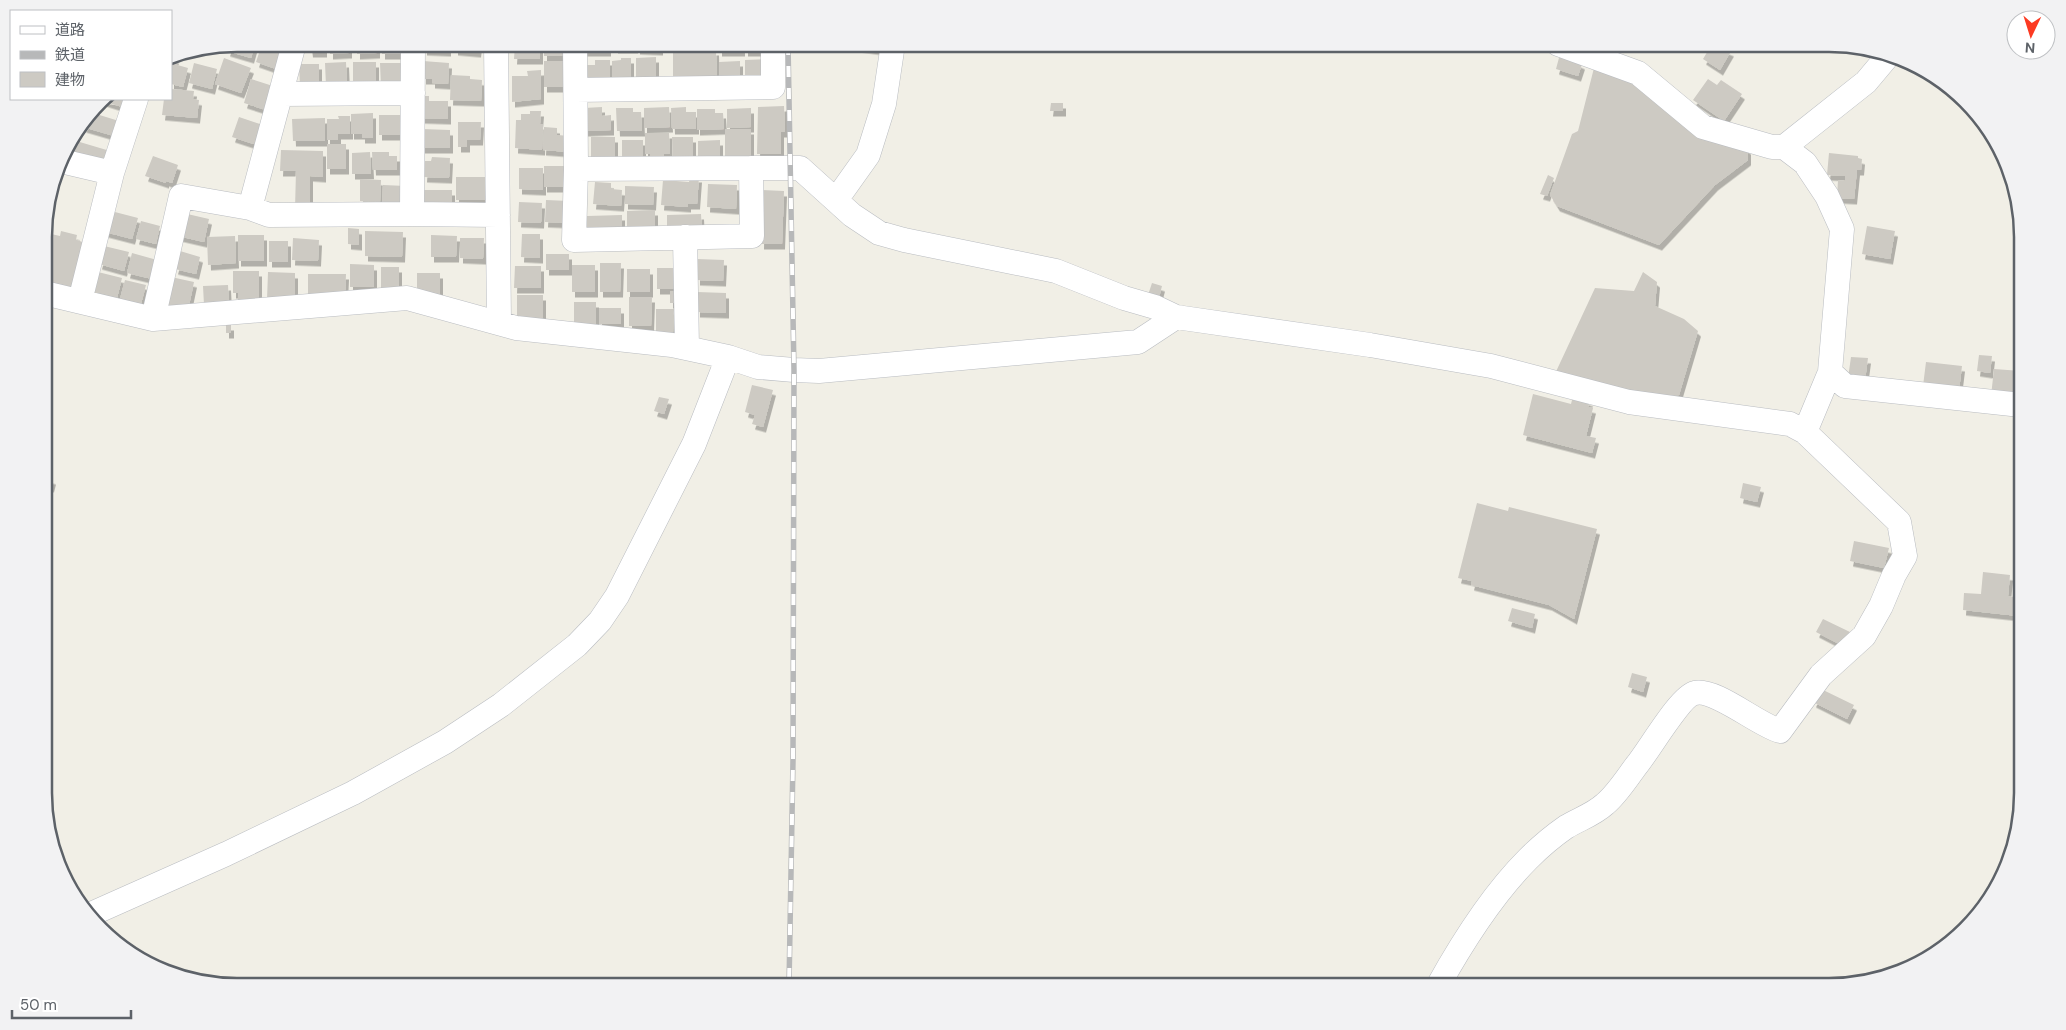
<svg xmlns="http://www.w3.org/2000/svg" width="2066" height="1030" viewBox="0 0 2066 1030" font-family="'DM Sans','Noto Sans JP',sans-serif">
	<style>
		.building { fill: #cdcac3; filter: url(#shadow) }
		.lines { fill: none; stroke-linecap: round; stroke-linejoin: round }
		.minor-casing { stroke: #b9bcc1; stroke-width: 25 }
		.minor { stroke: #fff; stroke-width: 24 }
		.rail-casing { stroke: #b7b8b9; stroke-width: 5.5 }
		.rail { stroke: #fff; stroke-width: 4; stroke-dasharray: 11; stroke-linecap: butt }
		.rim { fill: none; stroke: #5d6268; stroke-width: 2.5 }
	</style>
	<defs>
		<filter id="shadow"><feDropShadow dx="3" dy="5.5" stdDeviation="0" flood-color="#0004"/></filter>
	</defs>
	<rect width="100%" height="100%" fill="#f1efe6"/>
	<path class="building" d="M238,44H255L251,58L227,51L229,45Z
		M262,44L285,51L279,70L256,62Z
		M309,44H324V52H310Z
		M330,44H349V53L330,54Z
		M357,44H377V53L357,54Z
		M382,44H403V54H382Z
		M424,44H448V51L424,50Z
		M455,44H479L478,52L455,50Z
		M515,44H540V59H514Z
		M544,44H570L571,56H544Z
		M583,44H608V51H583Z
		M615,44H635V48H615Z
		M637,44H660V50L637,49Z
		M663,44H677V46H663Z
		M719,44H742V51H719Z
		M745,44H766V51H745Z
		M853,44H881L880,50L852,46Z
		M1712,44H1729L1726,49L1731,51L1720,70L1703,59Z
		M673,50H716L717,82L673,83Z
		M1560,54L1582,64L1578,76L1556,69Z
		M171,57L176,58L174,64L188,68L183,87L171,84Z
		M656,57V81L636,85V58Z
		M224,58L251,68L241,93L215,84Z
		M621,58H631V77H627V86H612V61L621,60Z
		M770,59V83L745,84V60Z
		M595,60H610V80L585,85V65H595Z
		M423,61L449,63L448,84L432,83V79H423Z
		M544,61H563V72H569V87H544Z
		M740,61V85L719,86V62Z
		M346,62L347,86H326L325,63Z
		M353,62H376V87H353Z
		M194,63L217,69L212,89L189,83Z
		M380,63H404V86L381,87Z
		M299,64H319V86H300Z
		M1595,64L1634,77L1748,149V160L1715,185L1659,245L1557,206L1550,195L1572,134L1578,131Z
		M541,70V99L512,102V76H528L527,71Z
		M451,75L470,76V79L482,80L481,101L450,100Z
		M251,79L276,87L269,111L244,103Z
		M1708,79L1717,85L1721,80L1742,94L1724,121L1693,100Z
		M171,89L194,91L193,99L199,100L197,118L162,115L164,99H171Z
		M418,96H429V101H448V119L418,118Z
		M104,99H125L122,107L103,101Z
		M1051,103H1063V111H1050Z
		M784,106L785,132H781V154H757L758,107Z
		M602,107V116L611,115V130L584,131V108Z
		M669,107L670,127L644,128V108Z
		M686,107V112H696V129H672L671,108Z
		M616,108H633V112H641L642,131H617Z
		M751,108V127L727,128V109Z
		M697,109H715V113H723L724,129L697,130Z
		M530,111H541L540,124H543L542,150L515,148L516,120H521V114H530Z
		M93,113L119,121L114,136L83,127Z
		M373,113V138H362V134H351V114Z
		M379,115H406V135H379Z
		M338,116H350V134H338V140H327V119H339Z
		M239,117L266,126L260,146L232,137Z
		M325,118V141H293L292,119Z
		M458,122H481L480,140H467V147H458Z
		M544,127L557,128V135L570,136L569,152L543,150Z
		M422,129L450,130V148H422Z
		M725,129H751V164H725Z
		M645,133H669L670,154H664V160H650V154H645Z
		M591,137H615V160L591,157Z
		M672,137H693V159L673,164Z
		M73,140L110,151L105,168L64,152Z
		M622,140H643V164H622Z
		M720,140V163H698V141Z
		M327,144H346V169H327Z
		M281,150L323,151V177L310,176V209H295L296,171H280Z
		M370,152L371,174H352V153Z
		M372,152H389V156H397V170H373Z
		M1829,153L1858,156V158L1862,159L1861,170H1857L1854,199L1837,198L1838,180L1845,181V176L1827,175Z
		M153,156L178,165L172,183L166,181V183L145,176Z
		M432,157L450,158L449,178L424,177L425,161H431Z
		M544,166H565L569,187H544Z
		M519,168H543V190L519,189Z
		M1548,175L1554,178L1547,196L1540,194Z
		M456,177H485V200H456Z
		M690,177H699L697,204H688V207L661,205L663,180L689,182Z
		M360,179L381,180L380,202L360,201Z
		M595,182L611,183V189L622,190L621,206L593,204Z
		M708,184L737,185L736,209L707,207Z
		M383,185L406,186L405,209H382Z
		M625,186L654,187L653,205L625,204Z
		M424,190H452V208L424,212Z
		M762,190L784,191L782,244H761Z
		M546,200L569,201L568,223L545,222Z
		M519,202L542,203L541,223L518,222Z
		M655,210V235H627V211Z
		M111,211L138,218L132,239L105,232Z
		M183,213L209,219L204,242L178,236Z
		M701,214L702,233L667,234V215Z
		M622,215V234L587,235V216Z
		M141,221L160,226L156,244L136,239Z
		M1867,226L1895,231L1890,259L1862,254Z
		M348,228L359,229V245L348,244Z
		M61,231L77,235L76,240L86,243L74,293L44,285V262L51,234L60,236Z
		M365,231L403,232L402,257L365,256Z
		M522,234H540V258L521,257Z
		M238,235H264V261H238Z
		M431,235L457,236L456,257H431Z
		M235,236L236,263L208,265L207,237Z
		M293,238L319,240L318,261L292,260Z
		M460,238H484L483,259L460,258Z
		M269,241H288V262H269Z
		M104,246L129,252L124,271L99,264Z
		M180,251L200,257L196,274L175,269Z
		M132,253L157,260L152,279L127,273Z
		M546,254H569V270H546Z
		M697,259L724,260L723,281L697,280Z
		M600,263H621L620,292H600Z
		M350,264L374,265V287H350Z
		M572,265H595V292H572Z
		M515,266H541V288H514Z
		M381,267H399V293L381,292Z
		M657,268H680L679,289H657Z
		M627,269H650V292H627Z
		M233,271H259V305H238V293H233Z
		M98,272L122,278L116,302L91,296Z
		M268,272L295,273V300H267Z
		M1643,272L1657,282L1655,306L1684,319L1698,331L1679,395L1651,398L1553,378L1595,288L1634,291Z
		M417,273H440V294H417Z
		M308,274H346L345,296L308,295Z
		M171,277L194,282L188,310L165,304Z
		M125,280L146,285L141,304L120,299Z
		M1152,283L1162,286L1158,301L1147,298Z
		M228,285L229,304L204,305L203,286Z
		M670,291L684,292L683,303H670Z
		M697,292L726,293V313L697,312Z
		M517,295H543V323L517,322Z
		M629,297H652L651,326H629Z
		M574,302H596V325H574Z
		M599,308H621V324H599Z
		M656,309H674L673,333H656Z
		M226,325H231V333H226Z
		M2020,341H2021V356L2018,355Z
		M1979,355L1992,356L1990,373L1977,371Z
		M1851,357L1868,358L1865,380L1848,378Z
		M1926,362L1962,366L1959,390L1923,386Z
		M1994,369L2021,371V399L1991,396Z
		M752,385L773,390L763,427L752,424L755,415L745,412Z
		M1533,394L1571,404L1573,396L1590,401L1588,407L1593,408L1586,436L1596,438L1592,453L1523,435Z
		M659,397L669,399L664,414L654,411Z
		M45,443L49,444L45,457Z
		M45,477L53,479L51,487L45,485Z
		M1743,483L1761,487L1757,502L1740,498Z
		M1477,503L1508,511L1509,507L1597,529L1574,619L1549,605L1471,585L1472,581L1458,578Z
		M1854,541L1889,548L1884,568L1850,561Z
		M1983,572L2010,575L2008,596L2020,598L2018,616L1963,610L1964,593L1981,594Z
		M1512,608L1535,614L1532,628L1508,621Z
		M1823,619L1850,632L1843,646L1816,632Z
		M1632,673L1647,677L1643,692L1628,687Z
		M1819,688L1854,705L1847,719L1813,702Z"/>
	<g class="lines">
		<defs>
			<path id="minor" d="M496,44L499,322
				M575,44L576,169L574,240L752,236L751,168H800L852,215L879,233L904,240L1056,271L1124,298L1155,307L1176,317L1370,345L1491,366L1629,402L1790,424L1805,432
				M576,90L773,87V44
				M281,94L413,93
				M1784,147L1866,82L1887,57
				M61,161L112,173
				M576,169L751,168
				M836,200L868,155L884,104L893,44
				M250,208L294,44
				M412,214L413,44
				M685,237L687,348
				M44,293L153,319L407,298L516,328L672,345L728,357L758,367L794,370L819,371L1138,342L1176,317
				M80,301L112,173L136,99
				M153,319L181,196L250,208L269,215L412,214L498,215
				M1830,372L1845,386L2021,405
				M89,915L226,854L353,793L445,742L501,705L577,645L600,621L617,596L694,444L728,357
				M1438,986C1463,941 1492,895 1528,859C1539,848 1553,836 1566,827C1579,819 1593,815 1605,804C1617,794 1627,778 1636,766C1648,752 1680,696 1695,693C1715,688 1758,725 1780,731L1821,675L1864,636L1881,606L1894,575L1905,556L1899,522L1805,432L1830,372L1842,229L1827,196L1805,163L1784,147H1772L1703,127L1638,73L1558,44"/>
		</defs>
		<use href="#minor" class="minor-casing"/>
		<use href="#minor" class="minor"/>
		<defs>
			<path id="rail" d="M788,44L794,370L793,760L789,986"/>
		</defs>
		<use href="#rail" class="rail-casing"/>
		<use href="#rail" class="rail"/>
	</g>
	<path d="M0 0H2066V1030H0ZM237 52H1829A185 185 0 0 1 2014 237V793A185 185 0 0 1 1829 978H237A185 185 0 0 1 52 793V237A185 185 0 0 1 237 52Z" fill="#f2f2f3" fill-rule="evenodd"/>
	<path class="rim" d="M237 52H1829A185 185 0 0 1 2014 237V793A185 185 0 0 1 1829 978H237A185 185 0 0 1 52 793V237A185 185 0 0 1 237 52Z"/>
	<rect x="10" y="10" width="162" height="90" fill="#ffffff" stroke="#bec0c3"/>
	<rect x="20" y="26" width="25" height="8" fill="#ffffff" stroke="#bec0c3"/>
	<text x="55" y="35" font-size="15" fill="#5d6268">道路</text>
	<rect x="20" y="51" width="25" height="8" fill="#b7b8b9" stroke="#bec0c3"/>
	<text x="55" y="60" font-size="15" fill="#5d6268">鉄道</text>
	<rect x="20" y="72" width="25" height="15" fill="#cdcac3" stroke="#bec0c3"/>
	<text x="55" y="85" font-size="15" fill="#5d6268">建物</text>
	<g transform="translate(2031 35) rotate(184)"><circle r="24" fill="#ffffff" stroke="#bec0c3"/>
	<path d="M0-4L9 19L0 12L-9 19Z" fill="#fc3a22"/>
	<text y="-8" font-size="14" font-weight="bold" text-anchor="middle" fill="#5d6268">N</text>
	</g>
	<path d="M12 1010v8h119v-8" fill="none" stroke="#5d6268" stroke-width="2.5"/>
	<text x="20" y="1010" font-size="15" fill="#5d6268" stroke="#ffffff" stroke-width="4" paint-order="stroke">50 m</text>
</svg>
